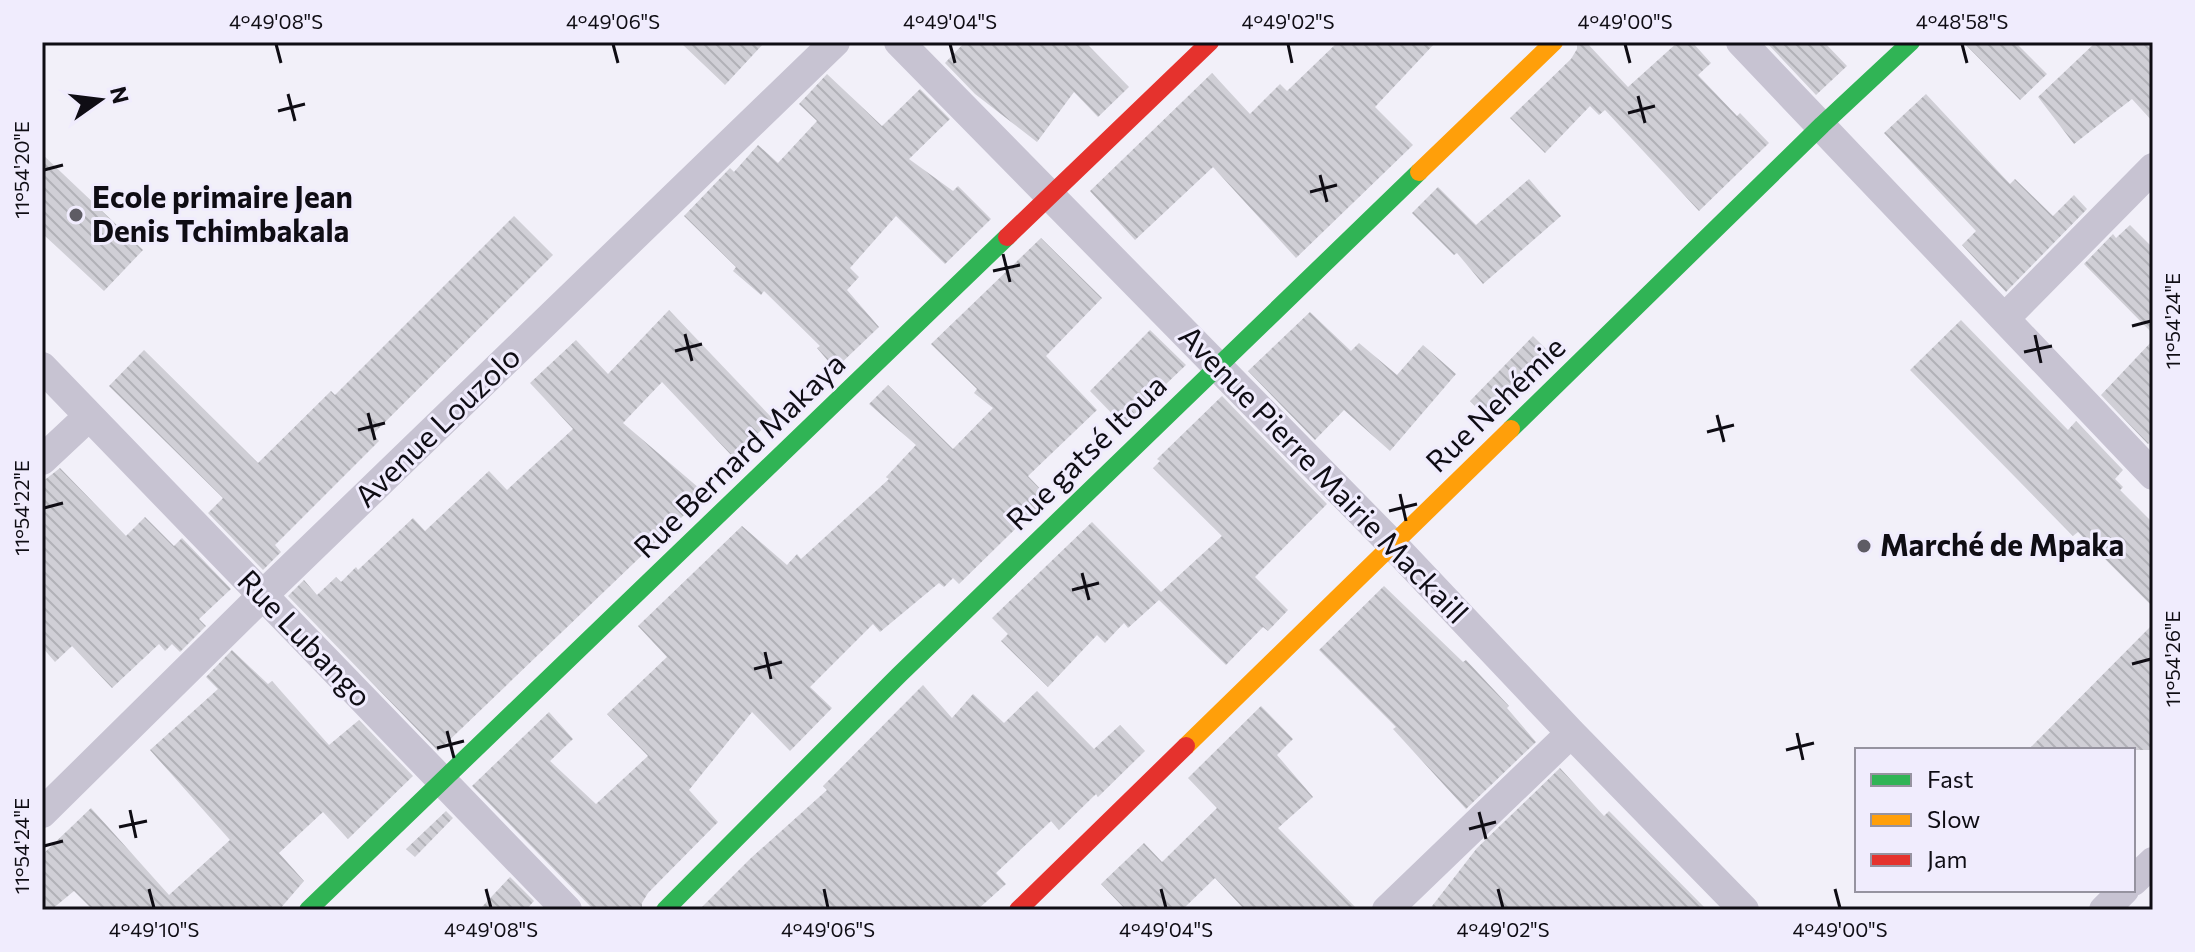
<svg xmlns="http://www.w3.org/2000/svg" width="2195" height="952" viewBox="0 0 2195 952" font-family="Commissioner,sans-serif">
	<style>
		.building { fill: url(#building-back-hatch) }
		.lines { fill: none; stroke-linecap: round; stroke-linejoin: round }
		.street { stroke: #c7c3d2; stroke-width: 30 }
		.fast { stroke: #30b455; stroke-width: 18 }
		.slow { stroke: #ff9f0a; stroke-width: 18 }
		.jam { stroke: #e5322d; stroke-width: 18 }
		.ticks { fill: none; stroke: #0f0d14; stroke-width: 3 }
		.poi-dot { fill: #5e5c64; stroke: #f0ecfd; stroke-width: 3 }
		.labels { text-anchor: middle; stroke-width: 6; stroke-linejoin: round; paint-order: stroke }
		.poi-label { font-size: 30px; font-weight: bold; fill: #0f0d14; stroke: #f0ecfd; text-anchor: start }
		.street-label { font-size: 30px; fill: #0f0d14; stroke: #f0ecfd }
		.neatline { fill: none; stroke: #0f0d14; stroke-width: 3 }
		.ticks-label { font-size: 20px; text-anchor: middle; fill: #0f0d14 }
	</style>
	<defs>
		<pattern id="building-back-hatch" width="6" height="6" patternUnits="userSpaceOnUse" patternTransform="scale(2)"><rect width="6" height="6" fill="#d0cfd6"/><path d="M-1 5l2 2M0 0l6 6M5-1l2 2" fill="none" stroke="#b1b1b7"/></pattern>
	</defs>
	<rect width="100%" height="100%" fill="#f2f0f9"/>
	<path class="building" d="M680,42H765L725,85Z
		M965,42H1085L1129,87L1098,117L1074,92L1037,142L975,94L945,63Z
		M1338,42H1436L1375,107L1413,145L1296,258L1213,167L1135,240L1090,191L1212,73L1250,114L1280,84L1287,91Z
		M1577,42H1586L1628,87L1678,42H1692L1711,63L1698,75L1737,116L1740,113L1769,143L1699,211L1605,110L1599,115L1590,106L1545,153L1510,118L1571,59L1577,49Z
		M1766,42H1824L1847,66L1816,95Z
		M1963,42H2015L2047,74L2020,100Z
		M2096,42H2153V122L2132,99L2074,144L2038,97Z
		M827,74L882,126L920,89L950,119L909,159L953,191L958,186L991,219L945,264L896,216L850,268L859,277L847,290L879,327L835,369L817,348L820,346L764,291L761,295L733,271L736,267L684,216L730,168L734,172L758,145L778,163L817,121L799,104Z
		M1926,94L2010,184L2015,179L2053,216L2074,195L2087,209L2006,292L1962,245L1976,231L1884,133Z
		M42,154L143,250L104,291L42,233Z
		M1529,179L1561,216L1483,284L1457,253L1454,255L1412,213L1438,187L1476,225Z
		M514,216L553,255L373,434L379,441L275,545L281,552L263,570L208,513L223,498L109,386L144,350L258,463L331,391L335,395Z
		M2130,225L2153,248V334L2084,264L2113,234L2116,238Z
		M1041,238L1102,298L1046,356L1097,410L1028,476L1048,497L959,584L953,578L944,587L939,583L880,632L873,624L810,687L832,708L790,751L752,712L689,790L718,822L648,893L642,903V910H594L472,786L549,712L573,739L550,761L596,804L648,756L607,714L667,657L638,626L742,526L787,565L797,554L801,559L889,479L886,477L916,445L869,404L888,385L953,449L993,408L974,393L977,389L931,344Z
		M669,310L773,419L733,457L662,382L623,423L706,494L438,751L288,596L304,580L317,595L336,577L341,582L356,567L358,570L413,518L425,531L489,471L507,490L573,429L530,383L576,340L608,374Z
		M1310,312L1351,351L1359,343L1397,375L1423,345L1456,374L1390,451L1344,410L1315,440L1248,371Z
		M1961,320L2068,430L2076,421L2123,470L2115,479L2123,487L2120,490L2153,523V607L2078,532L2073,536L1910,370Z
		M1150,330L1186,365L1123,425L1090,391Z
		M1533,336L1552,355L1487,418L1470,401Z
		M2153,340V439L2148,444L2101,395Z
		M1222,396L1327,504L1255,577L1288,610L1268,631L1263,627L1226,665L1159,600L1128,628L1124,623L1105,643L1097,635L1048,687L1001,641L1008,634L992,618L1092,522L1161,592L1222,536L1153,468L1160,461L1157,459Z
		M60,468L126,536L145,517L174,546L182,538L231,589L199,619L206,626L180,652L172,644L165,651L159,644L112,688L72,646L55,662L42,647V482Z
		M1384,586L1463,662L1466,660L1509,706L1507,708L1536,742L1466,809L1393,729L1396,727L1319,650Z
		M2153,624V750H2028Z
		M232,650L268,684L272,681L329,745L359,720L413,776L348,839L323,812L279,853L304,881L279,910H93L74,891L51,910H42V855L91,808L169,895L230,840L150,750L218,689L206,677Z
		M923,685L952,718L973,694L1004,723L1037,691L1094,749L1120,725L1145,751L1098,797L1096,794L1059,830L1051,821L996,873L1006,884L977,910H699L751,858L827,790L823,786Z
		M1261,706L1293,739L1277,755L1313,797L1278,828L1358,910H1245L1215,878L1182,910H1126L1101,884L1144,843L1162,862L1217,808L1188,778Z
		M1560,768L1604,816L1609,811L1707,910H1429L1477,848Z
		M446,811L453,818L415,857L406,849Z
		M510,877L534,901L526,910H479Z"/>
	<g class="lines">
		<path class="street" d="M899,42L1393,545L1571,733L1744,910
			M1741,42L2153,475
			M2005,318L2153,168
			M42,367L567,910
			M42,460L89,416
			M42,813L263,595L835,42
			M2133,881L2153,862
			M1387,910L1571,733
			M2104,910L2124,890"/>
		<path class="fast" d="M1511,429L1822,125L1911,42
			M308,910L1007,237
			M665,910L899,675L1419,172"/>
		<path class="slow" d="M1419,172L1554,42
			M1186,746L1511,429"/>
		<path class="jam" d="M1007,237L1210,42
			M1018,910L1186,746"/>
	</g>
	<path class="ticks" d="M276,44L281,63M613,44L618,63M950,44L955,63M1288,44L1292,63M1625,44L1630,63M1962,44L1967,63M288,94L295,121M1638,96L1645,123M278,111L305,104M1628,113L1655,106M44,170L63,165M1320,175L1327,202M1310,192L1337,185M1003,254L1010,282M993,271L1020,265M2132,326L2151,321M685,334L692,361M2035,335L2041,363M675,351L702,344M2024,352L2052,346M368,413L375,440M1717,415L1724,442M358,430L385,423M1707,432L1734,425M1400,494L1406,521M44,508L63,503M1389,511L1417,504M1082,573L1089,600M1072,590L1099,583M765,652L771,679M2132,664L2151,659M754,669L782,662M447,731L454,758M1797,733L1803,760M437,748L464,741M1786,750L1814,743M130,810L136,838M1479,812L1486,839M119,827L147,821M1469,829L1496,822M44,846L63,841M149,889L154,908M486,889L491,908M824,889L828,908M1161,889L1166,908M1498,889L1503,908M1835,889L1840,908"/>
	<g class="poi-dot">
		<circle cx="76" cy="215" r="8"/>
		<circle cx="1864" cy="546" r="8"/>
	</g>
	<g class="labels">
		<g class="poi-label">
			<text x="92" y="208">Ecole primaire Jean<tspan x="92" dy="34">Denis Tchimbakala</tspan></text>
			<text x="1880" y="556">Marché de Mpaka</text>
		</g>
		<g class="street-label">
			<text transform="translate(1496 405) rotate(-44)" y="10">Rue Nehémie</text>
			<text transform="translate(438 427) rotate(-44)" y="10">Avenue Louzolo</text>
			<text transform="translate(1087 453) rotate(-44)" y="10">Rue gatsé Itoua</text>
			<text transform="translate(740 456) rotate(-44)" y="10">Rue Bernard Makaya</text>
			<text transform="translate(1323 475) rotate(46)" y="10">Avenue Pierre Mairie Mackaill</text>
			<text transform="translate(304 639) rotate(46)" y="10">Rue Lubango</text>
		</g>
	</g>
	<rect width="2195" height="952" fill="none" stroke="#f0ecfd" stroke-width="88"/>
	<rect x="1855" y="748" width="280" height="144" fill="#f0ecfd" stroke="#9693a0" stroke-width="2"/>
	<rect x="1871" y="774" width="40" height="12" fill="#30b455" stroke="#9693a0" stroke-width="2"/>
	<text x="1927" y="788" font-size="24" fill="#0f0d14">Fast</text>
	<rect x="1871" y="814" width="40" height="12" fill="#ff9f0a" stroke="#9693a0" stroke-width="2"/>
	<text x="1927" y="828" font-size="24" fill="#0f0d14">Slow</text>
	<rect x="1871" y="854" width="40" height="12" fill="#e5322d" stroke="#9693a0" stroke-width="2"/>
	<text x="1927" y="868" font-size="24" fill="#0f0d14">Jam</text>
	<g transform="translate(100 100) rotate(76)" stroke="#f0ecfd" stroke-width="6" paint-order="stroke">
	<path d="M0-6L14 30L0 20L-14 30Z" fill="#0f0d14"/>
	<text y="-12" font-size="22" font-weight="bold" text-anchor="middle" fill="#0f0d14">N</text>
	</g>
	<rect x="44" y="44" width="2107" height="864" class="neatline"/>
	<g class="ticks-label">
		<text x="276" y="29">4°49'08"S</text>
		<text x="613" y="29">4°49'06"S</text>
		<text x="950" y="29">4°49'04"S</text>
		<text x="1288" y="29">4°49'02"S</text>
		<text x="1625" y="29">4°49'00"S</text>
		<text x="1962" y="29">4°48'58"S</text>
		<text transform="translate(22 170) rotate(-90)" y="7">11°54'20"E</text>
		<text transform="translate(2173 321) rotate(-90)" y="7">11°54'24"E</text>
		<text transform="translate(22 508) rotate(-90)" y="7">11°54'22"E</text>
		<text transform="translate(2173 659) rotate(-90)" y="7">11°54'26"E</text>
		<text transform="translate(22 846) rotate(-90)" y="7">11°54'24"E</text>
		<text x="154" y="937">4°49'10"S</text>
		<text x="491" y="937">4°49'08"S</text>
		<text x="828" y="937">4°49'06"S</text>
		<text x="1166" y="937">4°49'04"S</text>
		<text x="1503" y="937">4°49'02"S</text>
		<text x="1840" y="937">4°49'00"S</text>
	</g>
</svg>
